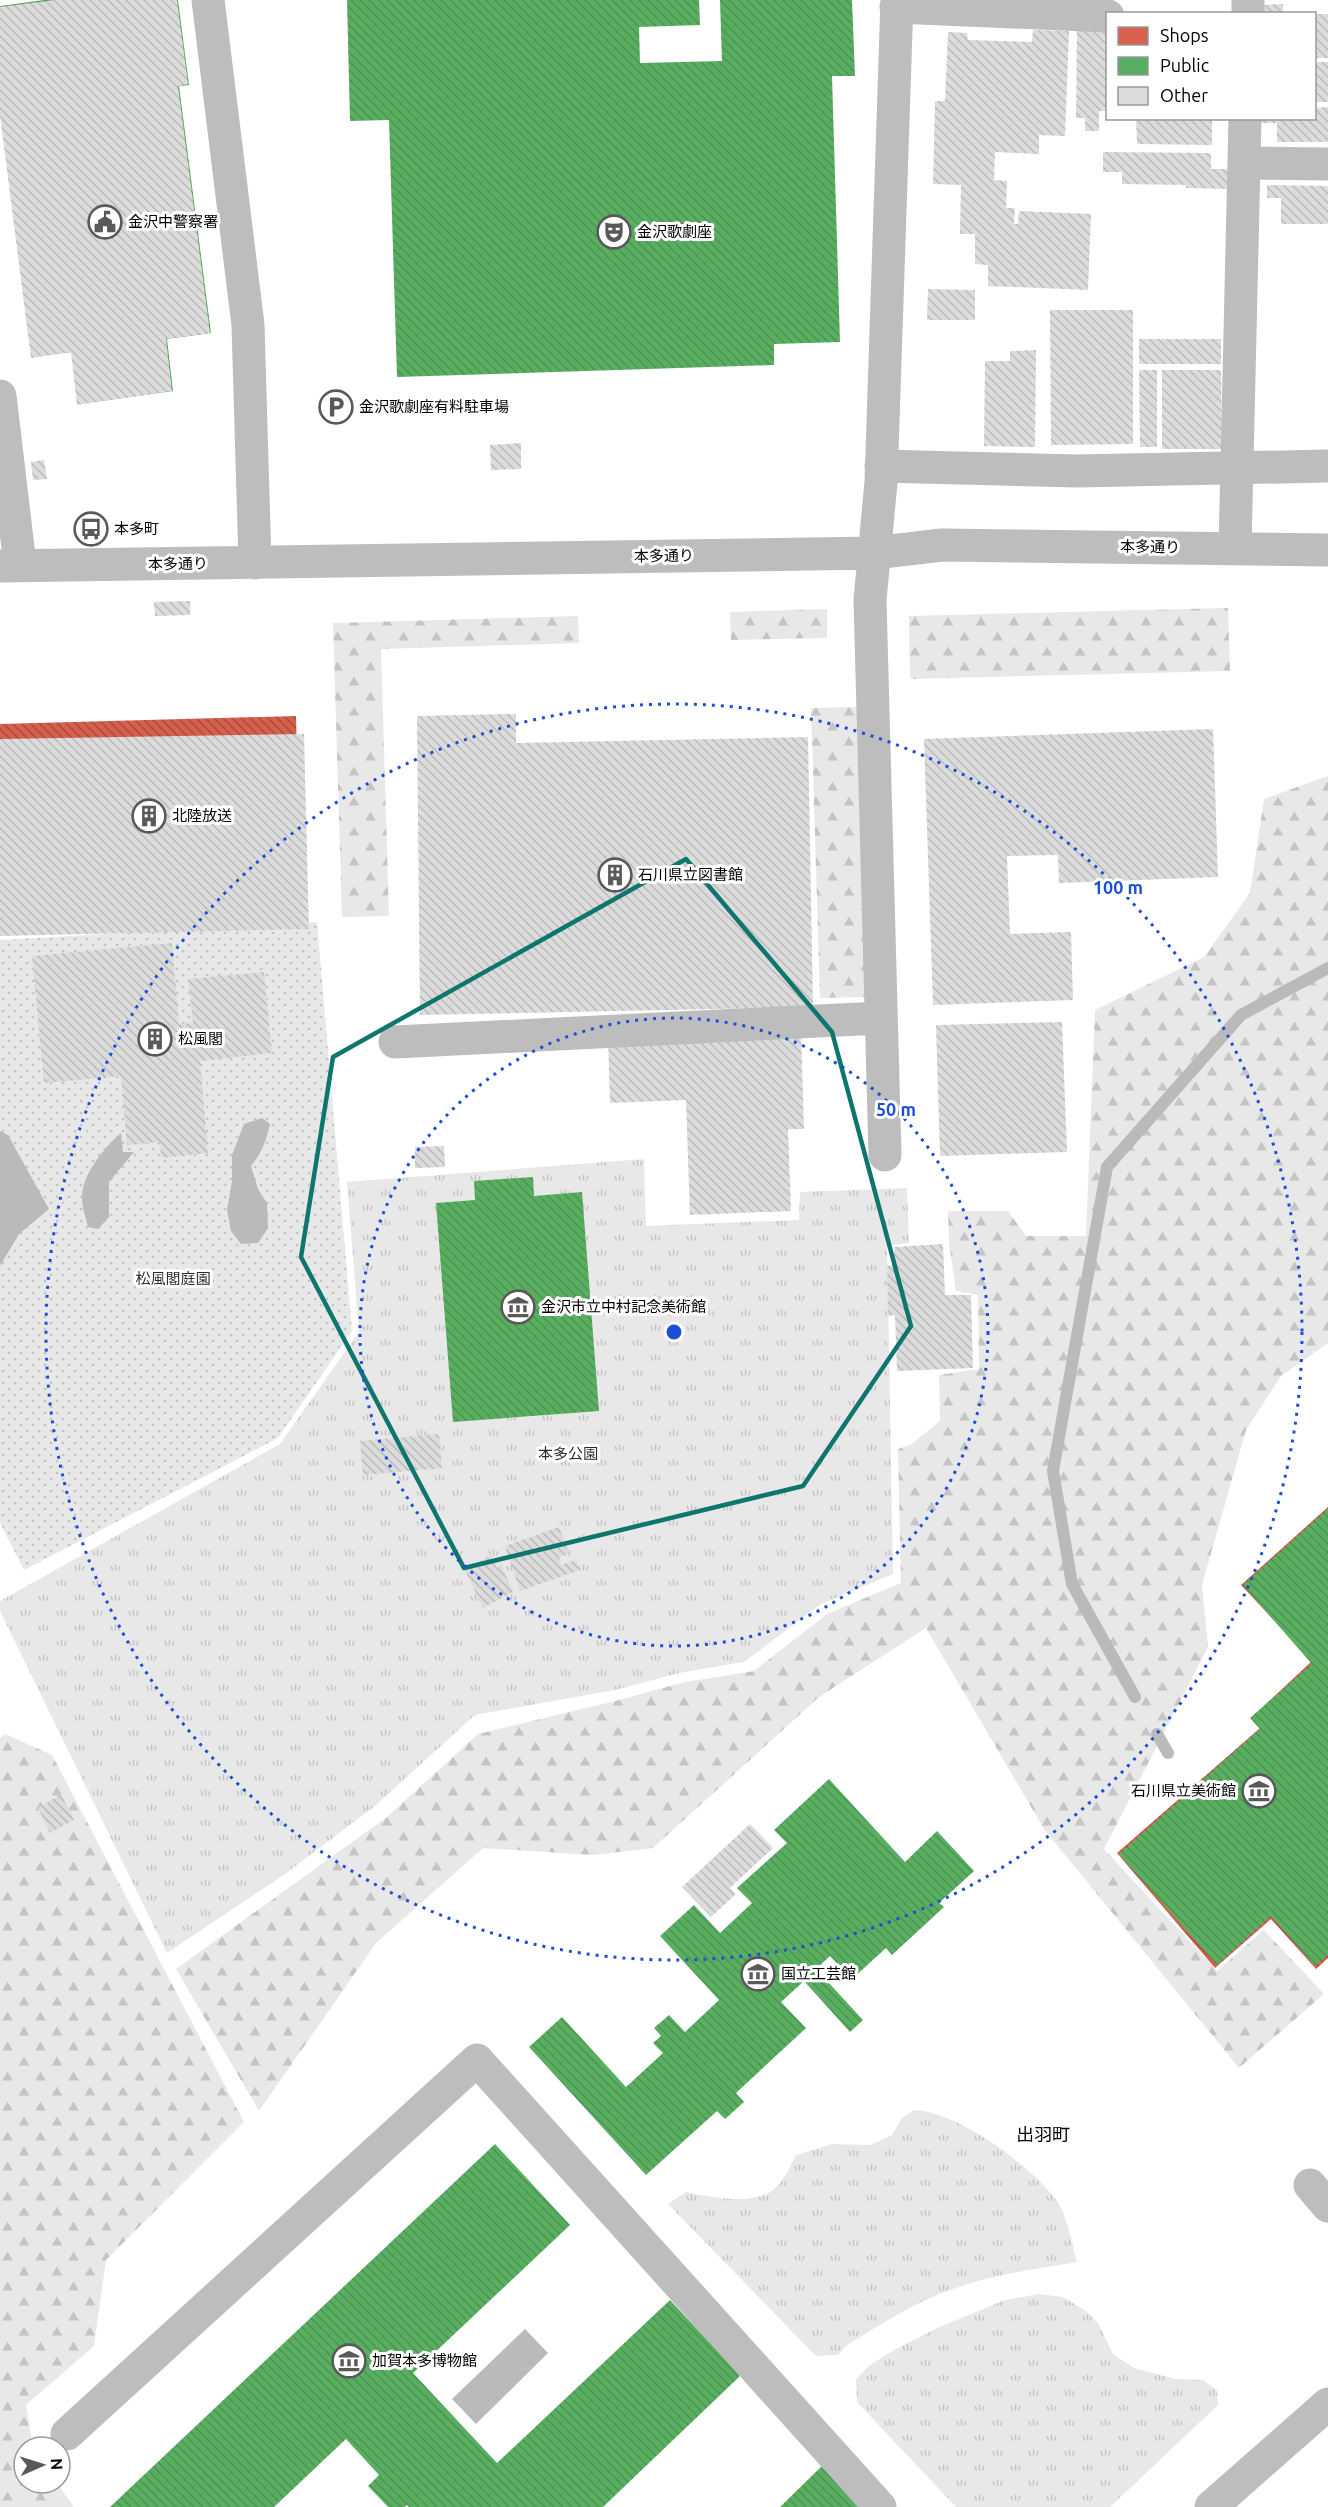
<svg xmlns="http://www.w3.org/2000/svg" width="1328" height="2507" viewBox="0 0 1328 2507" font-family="Ubuntu,'Noto Sans JP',sans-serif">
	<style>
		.grass { fill: url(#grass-tufts) }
		.forest { fill: url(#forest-firs) }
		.garden { fill: url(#garden-dots) }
		.water { fill: #bababa }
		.shops { fill: url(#shops-back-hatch) }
		.public { fill: url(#public-back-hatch) }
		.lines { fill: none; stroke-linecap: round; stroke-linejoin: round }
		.stream { stroke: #bababa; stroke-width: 12 }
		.building { fill: url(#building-back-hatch) }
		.minor { stroke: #bdbdbd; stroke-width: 33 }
		.marked { fill: none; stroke: #0f766e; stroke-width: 4.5; stroke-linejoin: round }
		.ring { fill: none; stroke: #1d4ed8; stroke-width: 3; stroke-dasharray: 3 6 }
		.labels { text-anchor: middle; stroke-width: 6; stroke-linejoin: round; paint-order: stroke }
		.poi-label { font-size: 15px; fill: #000; stroke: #fff; text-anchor: start }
		.street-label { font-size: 15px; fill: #000; stroke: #fff }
		.park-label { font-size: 15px; fill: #2d2d2d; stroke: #fff }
		.quarter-label { font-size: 18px; fill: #000; stroke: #fff }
		.centre { fill: #1d4ed8; stroke: #fff; stroke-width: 3 }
		.ring-label { font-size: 18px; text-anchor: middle; font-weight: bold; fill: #1d4ed8; stroke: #fff; stroke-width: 6; stroke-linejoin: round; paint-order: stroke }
	</style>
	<defs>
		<pattern id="grass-tufts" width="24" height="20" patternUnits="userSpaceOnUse" patternTransform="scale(1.5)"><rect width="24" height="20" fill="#e8e8e8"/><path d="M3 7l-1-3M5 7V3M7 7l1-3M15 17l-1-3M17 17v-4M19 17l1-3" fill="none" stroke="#c5c5c5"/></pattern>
		<pattern id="forest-firs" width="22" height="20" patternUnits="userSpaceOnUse" patternTransform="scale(1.5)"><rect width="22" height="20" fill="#e8e8e8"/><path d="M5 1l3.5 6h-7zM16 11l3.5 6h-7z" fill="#c5c5c5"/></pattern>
		<pattern id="garden-dots" width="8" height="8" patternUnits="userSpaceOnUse" patternTransform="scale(1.5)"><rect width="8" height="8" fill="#e8e8e8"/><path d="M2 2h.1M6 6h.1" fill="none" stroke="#c5c5c5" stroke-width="1.8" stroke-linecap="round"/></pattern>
		<pattern id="shops-back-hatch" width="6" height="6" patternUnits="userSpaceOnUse" patternTransform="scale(1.5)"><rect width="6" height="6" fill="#d6604d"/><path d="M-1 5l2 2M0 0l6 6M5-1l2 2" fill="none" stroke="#ab4d3e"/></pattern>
		<pattern id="public-back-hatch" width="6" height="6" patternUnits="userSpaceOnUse" patternTransform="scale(1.5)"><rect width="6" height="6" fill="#5aae61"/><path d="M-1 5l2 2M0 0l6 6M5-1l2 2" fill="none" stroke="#4c9452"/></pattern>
		<pattern id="building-back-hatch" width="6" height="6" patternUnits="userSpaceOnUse" patternTransform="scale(1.5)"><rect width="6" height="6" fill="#dcdcdc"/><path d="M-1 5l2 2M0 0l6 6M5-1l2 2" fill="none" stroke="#bbb"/></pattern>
	</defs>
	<rect width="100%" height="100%" fill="#fff"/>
	<path class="grass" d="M644,1159L646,1226L799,1220L800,1192L907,1188L909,1243L887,1246L893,1574L821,1604L744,1662L679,1673L615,1690L475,1715L375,1806L285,1874L167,1953L0,1611V1601L280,1444L359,1332L347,1182Z
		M914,2110C959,2112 1030,2165 1057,2201C1067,2214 1072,2245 1077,2262C1037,2269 994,2274 956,2288C916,2301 881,2324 846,2346L838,2355L816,2356L668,2204L686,2192C709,2197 753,2206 773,2190C784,2181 790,2167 796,2155L832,2144L870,2145L892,2135L902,2118Z
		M1039,2294L1063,2297L1086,2311L1098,2323L1113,2354L1134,2368L1175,2379L1203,2380L1217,2390L1218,2405L1110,2507H956L857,2402L856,2379L870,2365L896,2349L942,2326L1005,2300Z"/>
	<path class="forest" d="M1228,608L1230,671L910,679L909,616Z
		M827,609V638L731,640L730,612Z
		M578,616L579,643L381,649L389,916L342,917L333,623Z
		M858,707L867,997L820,998L811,708Z
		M1328,776V1343L1281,1376L1246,1430L1202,1585L1208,1647L1104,1849L1217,1971L1264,1930L1324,1994L1239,2068L1044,1829L926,1628L819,1697L653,1848L593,1855L483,1848L376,1943L259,2111L176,1969L387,1817L478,1734L619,1700L685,1682L754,1671L827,1614L901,1583L898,1449L912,1444L940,1421L939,1375L979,1369L978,1295L956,1291L949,1243L948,1211H1008L1026,1236H1086L1095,1010L1204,957L1250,893L1264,799Z
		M5,1734L52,1755L244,2122L106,2260L94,2346L26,2405L33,2447H24V2483H57L74,2507H0V1738Z"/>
	<path class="garden" d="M317,922L352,1331L278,1438L24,1570L0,1523V940Z"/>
	<path class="water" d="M262,1118L270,1124C266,1141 262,1153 251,1166L258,1189L267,1203L268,1228L258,1243L241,1244L231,1231L227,1210L232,1181V1155L244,1124Z
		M0,1131L8,1135L49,1209L19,1234L0,1266Z
		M121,1133L123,1152H134L109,1182V1217L98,1229L88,1227C86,1218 82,1207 82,1198C82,1174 104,1148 121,1133Z
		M525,2329L548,2353L476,2424L452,2399Z"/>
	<path class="shops" d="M296,716L301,908L0,916V724Z
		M1328,1507V1958L1316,1969L1271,1919L1215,1968L1117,1853L1260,1728L1252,1717L1312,1661L1241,1585Z"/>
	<path class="public" d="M44,0H178L189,85L179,86L211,333L167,339L173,391L79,404L72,352L32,357L0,111V6Z
		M347,0H699L700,25L639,27L640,63L722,61L720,0H852L855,76H832L840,342L774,344V365L397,377L389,120L350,121Z
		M533,1177L534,1196L582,1192L599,1411L453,1422L436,1203L475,1200L474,1181Z
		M1328,1509V1955L1315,1966L1271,1916L1217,1965L1119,1854L1260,1729L1250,1718L1312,1664L1243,1585Z
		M829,1779L905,1862L937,1831L974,1871L939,1903L944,1907L892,1955L886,1948L852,1979L830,1956L816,1969L863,2020L850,2032L804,1981L781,2002L806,2028L736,2093L744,2102L725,2119L717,2111L646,2175L529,2047L562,2017L626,2087L663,2053L653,2043L661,2036L654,2028L669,2015L685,2032L719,2000L660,1936L694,1905L720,1933L752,1903L737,1888L787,1843L774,1830Z
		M495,2144L570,2225L413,2373L497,2463L670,2300L739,2374V2377L603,2507H409L407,2505L405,2507H388L368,2486L379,2475L346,2439L274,2507H110Z
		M825,2463L867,2507H780Z"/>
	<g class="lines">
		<path class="stream" d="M1135,1697L1072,1584L1053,1471L1107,1167L1241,1015L1328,968
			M1157,1734L1168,1753"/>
	</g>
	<path class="building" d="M55,0H177L188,84L178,86L210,333L166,339L172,391L77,405L71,352L31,358L0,115V7Z
		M1283,4V14H1262V5Z
		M1314,14H1328V58H1314Z
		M1033,30L1069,31L1065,136L1039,135V154L995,152L994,180L1007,181L1006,208H1015L1014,224H1018L1019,211L1091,214L1088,290L988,286V265L975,264V234H960L961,185L933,184L935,101H945L948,32L967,33L968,40L1032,42Z
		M1077,30L1108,31V111H1099V131H1085V118H1076Z
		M1314,62H1328V102H1314Z
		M1328,107V142H1277V123H1260V118H1314V108Z
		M1136,118H1212V145L1137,144Z
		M1103,152L1211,153V169H1230V189L1186,188V185L1122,184V172H1103Z
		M1267,185L1328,186V224H1281V198H1267Z
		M928,289L975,290V320H927Z
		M1050,310H1133V444L1051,445Z
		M1139,339H1221V364H1139Z
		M1036,350L1035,447L984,446L985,361H1010V351Z
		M1139,370H1157V447H1140Z
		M1162,370H1221L1222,449H1162Z
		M521,443V469L491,470L490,445Z
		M44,460L47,479L33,480L31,462Z
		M190,601V615L155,616L154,602Z
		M516,714V743L808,737L813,1007L420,1015L417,716Z
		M1213,729L1218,877L1059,883L1058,855L1007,856L1010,934L1071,932L1073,1000L933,1005L924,739Z
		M304,734L309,929L0,936V739Z
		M172,943L179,1024L193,1023L188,979L264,972L272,1053L200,1061L208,1153L161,1158L160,1142L127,1145L121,1076L44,1083L32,956Z
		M1062,1022L1067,1152L940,1156L936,1025Z
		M801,1029L804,1129H788L791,1211L690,1215L686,1100L610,1103L608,1035Z
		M444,1146L445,1167L415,1168V1147Z
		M943,1244L945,1295H971L973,1368L897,1371L895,1315L888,1316L887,1266L894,1265V1247Z
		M439,1434L442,1468L363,1475L360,1441Z
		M559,1527L569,1553L559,1557L561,1565L576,1560L580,1570L520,1591L505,1546Z
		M491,1555L497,1568L501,1564L513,1592L483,1608L465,1570Z
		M61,1794L74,1820L50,1833L38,1808Z
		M750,1824L773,1848L730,1888L736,1894L711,1917L682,1887Z"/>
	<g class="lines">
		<path class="minor" d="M208,0L248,325L255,563
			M896,7L1108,16
			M1248,14V0
			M1244,163L1328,164
			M0,396L20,565
			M881,466L1077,471L1328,466
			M1235,548L1245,118
			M0,566L874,553L942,545L1328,550
			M395,1042L880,1018
			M885,1155L870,600L881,482L897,0
			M1310,2185L1328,2206
			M67,2434L477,2060L880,2507
			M1211,2507L1328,2404"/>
	</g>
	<path class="marked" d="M686,859L832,1032L911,1326L803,1486L464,1568L301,1257L333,1057Z"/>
	<g class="ring">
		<circle cx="674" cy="1332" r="314"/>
		<circle cx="674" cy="1332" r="628"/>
	</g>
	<defs>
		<symbol id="civic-ring" viewBox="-11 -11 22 22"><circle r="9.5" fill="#fff" stroke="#595959" stroke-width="1.5"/><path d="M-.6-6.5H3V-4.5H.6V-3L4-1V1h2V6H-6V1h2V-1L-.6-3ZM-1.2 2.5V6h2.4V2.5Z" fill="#595959"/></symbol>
		<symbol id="theatre-ring" viewBox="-11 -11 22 22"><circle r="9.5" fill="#fff" stroke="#595959" stroke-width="1.5"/><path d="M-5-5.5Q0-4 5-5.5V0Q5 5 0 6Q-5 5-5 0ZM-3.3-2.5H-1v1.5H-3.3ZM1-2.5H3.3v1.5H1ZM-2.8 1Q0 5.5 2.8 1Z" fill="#595959"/></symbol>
		<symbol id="parking-ring" viewBox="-11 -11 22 22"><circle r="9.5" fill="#fff" stroke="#595959" stroke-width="1.5"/><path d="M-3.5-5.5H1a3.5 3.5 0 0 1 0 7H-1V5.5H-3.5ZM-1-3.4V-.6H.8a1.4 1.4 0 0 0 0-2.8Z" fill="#595959"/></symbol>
		<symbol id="bus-ring" viewBox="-11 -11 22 22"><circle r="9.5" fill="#fff" stroke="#595959" stroke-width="1.5"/><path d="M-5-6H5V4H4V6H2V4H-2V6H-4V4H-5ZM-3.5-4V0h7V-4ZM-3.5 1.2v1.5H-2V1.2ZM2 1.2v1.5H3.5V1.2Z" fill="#595959"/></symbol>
		<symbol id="building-ring" viewBox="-11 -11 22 22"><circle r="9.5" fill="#fff" stroke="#595959" stroke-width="1.5"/><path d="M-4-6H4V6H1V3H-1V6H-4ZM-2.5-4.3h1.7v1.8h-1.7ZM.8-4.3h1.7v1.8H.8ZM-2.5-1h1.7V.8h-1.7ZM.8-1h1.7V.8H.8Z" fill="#595959"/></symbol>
		<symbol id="museum-ring" viewBox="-11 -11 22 22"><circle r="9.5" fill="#fff" stroke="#595959" stroke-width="1.5"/><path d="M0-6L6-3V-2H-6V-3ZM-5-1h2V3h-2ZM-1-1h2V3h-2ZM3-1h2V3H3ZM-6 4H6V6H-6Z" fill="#595959"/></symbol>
	</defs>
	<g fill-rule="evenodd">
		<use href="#civic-ring" x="86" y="203" width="38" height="38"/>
		<use href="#theatre-ring" x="595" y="213" width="38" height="38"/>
		<use href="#parking-ring" x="317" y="388" width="38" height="38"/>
		<use href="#bus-ring" x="72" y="510" width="38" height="38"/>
		<use href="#building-ring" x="130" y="797" width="38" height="38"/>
		<use href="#building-ring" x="596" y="856" width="38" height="38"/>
		<use href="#building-ring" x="136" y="1020" width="38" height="38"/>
		<use href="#museum-ring" x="499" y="1288" width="38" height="38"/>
		<use href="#museum-ring" x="1240" y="1772" width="38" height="38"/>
		<use href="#museum-ring" x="739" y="1955" width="38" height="38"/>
		<use href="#museum-ring" x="330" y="2342" width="38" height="38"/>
	</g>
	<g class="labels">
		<g class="poi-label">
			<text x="128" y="227">金沢中警察署</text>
			<text x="637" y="237">金沢歌劇座</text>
			<text x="359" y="412">金沢歌劇座有料駐車場</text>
			<text x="114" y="534">本多町</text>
			<text x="172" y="821">北陸放送</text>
			<text x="638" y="880">石川県立図書館</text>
			<text x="178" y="1044">松風閣</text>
			<text x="541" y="1312">金沢市立中村記念美術館</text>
			<text x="1236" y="1796" text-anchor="end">石川県立美術館</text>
			<text x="781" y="1979">国立工芸館</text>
			<text x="372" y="2366">加賀本多博物館</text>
		</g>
		<g class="street-label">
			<text transform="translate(1150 547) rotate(1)" y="5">本多通り</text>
			<text transform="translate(664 556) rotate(-1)" y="5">本多通り</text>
			<text transform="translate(178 564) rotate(-1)" y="5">本多通り</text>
		</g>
		<g class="park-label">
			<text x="173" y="1284">松風閣庭園</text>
			<text x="568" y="1459">本多公園</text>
		</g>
		<g class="quarter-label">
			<text x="1043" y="2141">出羽町</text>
		</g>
	</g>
	<circle cx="674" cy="1332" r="9" class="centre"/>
	<g class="ring-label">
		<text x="1118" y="894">100 m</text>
		<text x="896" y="1116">50 m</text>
	</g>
	<rect x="1106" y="12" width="210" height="108" fill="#ffffff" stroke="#999999" stroke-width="1.5"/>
	<rect x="1118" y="27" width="30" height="18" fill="#d6604d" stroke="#999999" stroke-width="1.5"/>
	<text x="1160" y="42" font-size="18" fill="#000000">Shops</text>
	<rect x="1118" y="57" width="30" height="18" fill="#5aae61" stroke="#999999" stroke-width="1.5"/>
	<text x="1160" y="72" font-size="18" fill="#000000">Public</text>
	<rect x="1118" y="87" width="30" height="18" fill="#dcdcdc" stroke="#999999" stroke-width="1.5"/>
	<text x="1160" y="102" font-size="18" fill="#000000">Other</text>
	<g transform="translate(42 2465) rotate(87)"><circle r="28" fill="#ffffff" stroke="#999999" stroke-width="1.5"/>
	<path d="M0-4.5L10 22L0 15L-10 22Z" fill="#595959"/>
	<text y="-9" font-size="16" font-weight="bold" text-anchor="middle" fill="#000000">N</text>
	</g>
</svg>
